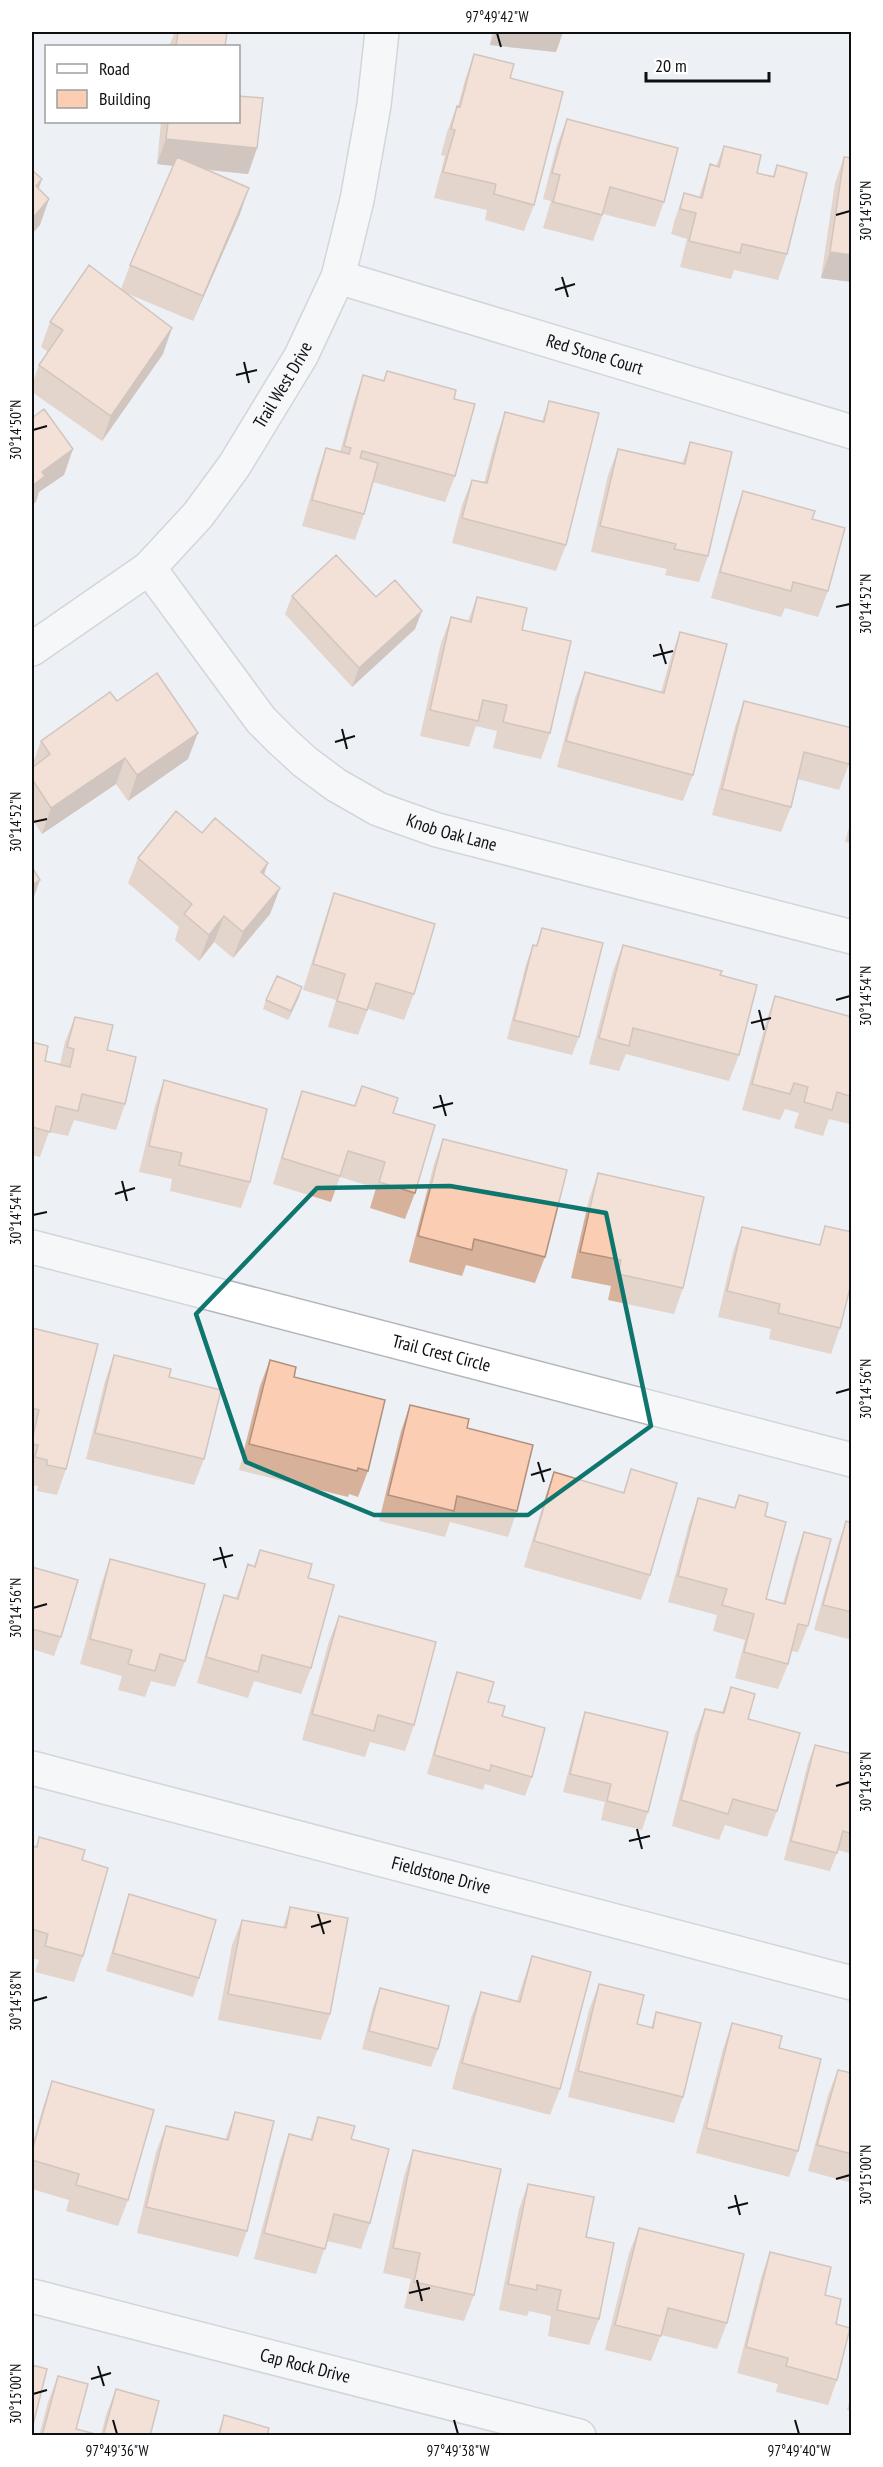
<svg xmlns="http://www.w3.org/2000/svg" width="883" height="2467" viewBox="0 0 883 2467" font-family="'PT Sans Narrow',sans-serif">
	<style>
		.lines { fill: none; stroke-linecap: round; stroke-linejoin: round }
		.minor-casing { stroke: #b3b6b9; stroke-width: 36 }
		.minor { stroke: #fff; stroke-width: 33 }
		.wall { fill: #d8b19b }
		.shaded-wall { fill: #b0907e }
		.building { fill: #fbceb4; stroke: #b0907e; stroke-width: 1.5 }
		.marked { fill: none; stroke: #0f766e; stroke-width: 4.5; stroke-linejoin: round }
		.ticks { fill: none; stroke: #0e0f10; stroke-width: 2 }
		.labels { text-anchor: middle; stroke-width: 5; stroke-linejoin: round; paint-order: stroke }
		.street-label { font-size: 18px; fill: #0e0f10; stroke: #fff }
		.neatline { fill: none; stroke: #0e0f10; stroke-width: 2 }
		.ticks-label { font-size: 15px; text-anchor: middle; fill: #0e0f10 }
	</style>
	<rect width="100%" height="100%" fill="#edf0f4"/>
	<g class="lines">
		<defs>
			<g id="minor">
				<path id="s1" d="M338,277L852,432"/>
				<path id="s2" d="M149,568L261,720L281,740L305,762L336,785L378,809L437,830L852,937"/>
				<path id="s3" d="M32,649L149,568L198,515L234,466L301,356L338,277L357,200L374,105L382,32"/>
				<path id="s4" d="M32,1247L852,1460"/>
				<path id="s5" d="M32,1768L852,1983"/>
				<path id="s6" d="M32,2296L579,2436"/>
			</g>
		</defs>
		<use href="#minor" class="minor-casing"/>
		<use href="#minor" class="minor"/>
	</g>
	<path class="wall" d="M175,32H227L225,46H169Z
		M492,32H563L556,52L490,45Z
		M474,54L510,78L534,205L524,231L485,220L487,210L434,198L445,156L441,155L447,132L457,106H458L465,80Z
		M567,119L664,202L655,227L603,214L593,241L543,228L551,201L543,199L557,145Z
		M161,122H238L257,148L248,174L207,170L240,214L193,321L126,293L163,354L102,441L32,392V385L39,365L48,352L41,347L50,322L121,289L130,265L173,166L157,164Z
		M724,146L757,173L773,176L777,165L787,254L778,280L734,270L731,279L680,267L687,239L671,234L675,219L684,193L699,197L710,164L716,166Z
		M844,157L852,282L821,278L835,183Z
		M387,371L454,399L455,476L445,502L373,482L364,514L355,540L302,526L317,474L326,448L340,452L354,401L363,375L383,381Z
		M549,401L566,545L556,571L452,543L462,505L472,480L484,483L496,438L505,412L542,421Z
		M690,442L708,556L699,582L665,575L667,569L591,552L608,475L618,449L682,464Z
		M743,491L812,519L828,591L818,617L785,608L781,617L711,598L734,517Z
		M292,596L376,597L415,629L352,687L285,614Z
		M477,597L522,630L550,733L541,759L493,748L497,731L476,726L469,747L420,736L441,643L451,617L468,621Z
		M680,632L693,775L683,801L557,767L575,698L585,672L661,692L671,657Z
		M117,701L188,759L128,801L116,784L42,834L32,819V766L41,741Z
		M744,701L849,764L839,790L798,779L791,807L781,832L712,815L735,727Z
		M852,817V843L845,842Z
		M202,833L264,875L280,888L270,914L233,958L214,942L199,961L175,940L179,927L128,883L138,858Z
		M334,893L414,994L404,1020L368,1009L358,1035L328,1027L336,1000L303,990L325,919Z
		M542,928L579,1037L572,1055L507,1039L526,964L533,945L536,946Z
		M623,945L720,975L739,1055L729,1081L626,1054L619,1071L589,1064L613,971Z
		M302,987L288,1020L263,1009L266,1000Z
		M775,996L852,1017V1118L849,1124L829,1119L823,1136L794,1128L799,1113L785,1109L780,1120L742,1110L766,1022Z
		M75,1017L107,1050L125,1104L116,1130L74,1120L68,1136L49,1132L40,1157L32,1155V1042L45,1061L60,1064L65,1042Z
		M164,1080L250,1182L241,1208L170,1191L172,1179L139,1172L155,1106Z
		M362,1086L393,1113L415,1193L405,1219L370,1208L376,1188L340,1177L331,1202L273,1184L293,1117L302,1091L354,1106Z
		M443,1139L545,1257L535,1283L466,1265L462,1276L409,1262L434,1164Z
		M598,1173L683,1288L674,1314L608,1300L611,1286L571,1278L589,1199Z
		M825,1226L840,1328L831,1354L769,1339L771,1329L718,1317L733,1252L742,1227L819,1245Z
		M32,1328L66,1469L57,1495L37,1491L38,1486L32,1485Z
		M114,1355L169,1377L204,1459L194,1485L86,1459L105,1381Z
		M270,1360L294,1377L368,1471L358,1497L349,1494L348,1497L239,1470L260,1386Z
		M410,1405L467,1428L517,1511L508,1537L450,1522L445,1537L379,1521L401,1431Z
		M631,1469L650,1575L641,1600L524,1567L545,1498L554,1472L623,1493Z
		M739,1495L765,1516L766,1599L783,1603L795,1558L804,1532L808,1626L798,1652L791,1651L788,1664L778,1689L735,1678L745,1640L713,1631L717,1615L668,1602L689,1524L698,1498L734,1508Z
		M846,1521L852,1523V1640L814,1630L837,1547Z
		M260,1550L308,1578L311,1668L301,1694L254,1681L248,1698L197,1683L215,1621L224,1595L236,1598L248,1564L254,1566Z
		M110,1559L185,1661L175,1687L151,1681L145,1697L118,1690L122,1676L80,1664L101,1585Z
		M32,1567L61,1637L54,1656L32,1649Z
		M339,1616L414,1725L405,1751L370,1742L365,1757L302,1740L329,1641Z
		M457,1672L502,1716L532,1777L525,1796L485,1784L483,1790L427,1774L451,1690Z
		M731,1687L777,1811L767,1837L725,1825L719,1840L672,1826L695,1734L705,1709L722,1712Z
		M585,1712L648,1812L642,1830L601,1820L605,1802L563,1792L579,1730Z
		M815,1745L852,1754V1845L849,1853L838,1850L830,1871L784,1860L808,1763Z
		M39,1837L82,1860L83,1956L74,1982L35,1972L39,1960L32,1958V1846L36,1847Z
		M129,1894L199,1978L193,1997L106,1971L123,1912Z
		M290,1907L330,2014L321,2040L218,2020L232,1945L242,1920L283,1927Z
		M532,1956L560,2089L550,2115L452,2089L471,2018L481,1992L517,2001L523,1982Z
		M599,1984L637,2024L651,2028L656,2012L683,2097L674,2123L568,2097L589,2010Z
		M380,1988L438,2049L431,2067L362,2049L373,2007Z
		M732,2023L779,2048L798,2151L789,2177L696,2153L723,2049Z
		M838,2070L852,2073V2183L808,2171L828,2095Z
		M52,2081L128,2200L118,2226L66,2211L69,2200L32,2189V2145L43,2107Z
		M235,2112L247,2231L238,2257L137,2233L156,2152L166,2126L225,2140Z
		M318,2117L351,2139L370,2223L361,2249L327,2241L316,2274L254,2259L280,2160L289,2134L310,2139Z
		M413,2150L474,2295L464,2321L404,2308L411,2279L383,2273L404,2176Z
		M528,2184L586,2237L599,2319L589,2345L548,2336L551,2316L529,2311L527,2316L499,2310L519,2209Z
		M639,2228L727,2323L717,2349L661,2335L651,2361L605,2350L629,2253Z
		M770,2252L825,2295L836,2324L837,2380L828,2405L776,2392L778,2384L737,2373L761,2278Z
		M58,2376L76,2429L101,2435L106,2415L116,2389L150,2436H39L48,2402Z
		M852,2392V2411L847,2410Z
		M224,2415L267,2436H217Z"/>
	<path class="shaded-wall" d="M245,32H272L271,34Z
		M495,32H563L556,52L490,45Z
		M166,139L257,148L248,174L157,164Z
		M42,179L33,205L36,186Z
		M249,188L240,214L193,321L203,296Z
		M49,199L40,225L32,234V219Z
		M830,252L852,255V282L821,278Z
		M172,328L163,354L102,441L111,416Z
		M73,449L64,475L39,492L36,502L32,505V486L42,472Z
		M422,611L415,629L352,687L359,668Z
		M198,733L188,759L128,801L137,775Z
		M125,758L116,784L42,834L51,808Z
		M268,863L259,889L261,872Z
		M40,880L32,902V885Z
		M280,888L270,914L233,958L243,932Z
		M224,916L214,942L199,961L209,935Z
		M302,987L299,997L288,1020L291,1011Z"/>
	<path class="building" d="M178,32H227L225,46H176Z
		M474,54L514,64L510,78L563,92L534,205L494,194L496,184L443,172L455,130L451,129L457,106L460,107Z
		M238,96L263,98L257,148L166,139L168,122H238Z
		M567,119L678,148L664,202L610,187L602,215L553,202L560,175L552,173Z
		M724,146L761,155L757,173L774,177L777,165L807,173L787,254L742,244L740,253L689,241L696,213L680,209L684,193L702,198L710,164L719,167Z
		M177,157L249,188L203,296L130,265Z
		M844,157L852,158V255L830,252Z
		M32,170L42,179L36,186L49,199L32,219Z
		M89,265L172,328L111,416L39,365L63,330L50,322Z
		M387,371L456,390L454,399L475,404L455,476L362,451L360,458L378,463L364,514L312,500L326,448L349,454L351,448L344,446L363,375L384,381Z
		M549,401L599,413L566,545L462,518L472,480L487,483L505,412L544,422Z
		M44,409L73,449L42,472L45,476L32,486V418Z
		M690,442L732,452L708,556L674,549L676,544L600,526L618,449L685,464Z
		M743,491L815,511L812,519L845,528L828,591L793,582L791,591L720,572Z
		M336,555L376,597L395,580L422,611L359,668L292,596Z
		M477,597L527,608L522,630L571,641L550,733L503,722L507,705L483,700L478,721L430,710L451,617L471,622Z
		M680,632L727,644L693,775L566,741L585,672L664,693Z
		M157,673L198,733L137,775L125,758L51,808L32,779V768L50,754L41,741L110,692L117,701Z
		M744,701L852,728V753L849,764L804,752L791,807L722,789Z
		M176,811L202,833L215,818L268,863L261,872L280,888L243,932L224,916L209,935L184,914L192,904L138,858Z
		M32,867L40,880L32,885Z
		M334,893L435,924L414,994L376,983L367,1010L337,1001L345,974L313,964Z
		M542,928L603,943L579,1037L514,1020L533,945L537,946Z
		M623,945L722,971L720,975L757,985L739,1055L633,1028L629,1046L599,1038Z
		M277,976L302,987L291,1011L266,1000Z
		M775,996L852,1017V1097L837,1092L832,1110L804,1102L808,1087L794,1083L790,1094L752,1084Z
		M75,1017L113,1025L107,1050L136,1057L125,1104L82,1094L78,1111L56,1106L50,1132L32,1127V1042L48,1046L45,1061L70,1067L74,1049L67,1047Z
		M164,1080L267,1109L250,1182L179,1165L182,1153L149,1146Z
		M362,1086L398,1098L393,1113L435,1125L415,1193L379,1182L385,1162L348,1151L340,1176L282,1158L302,1091L355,1106Z
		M443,1139L567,1170L545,1257L474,1239L472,1250L418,1236Z
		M598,1173L704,1197L683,1288L618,1274L621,1260L580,1252Z
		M825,1226L852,1232V1280L840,1328L778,1313L780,1304L727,1291L742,1227L820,1245Z
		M32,1328L98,1344L66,1469L47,1465V1460L35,1457L38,1445L32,1444V1440L39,1410L32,1408Z
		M114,1355L171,1369L169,1377L221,1390L204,1459L95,1433Z
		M270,1360L296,1367L294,1377L385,1400L368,1471L358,1468L357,1471L249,1444Z
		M410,1405L469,1419L467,1428L533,1445L517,1511L457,1496L454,1511L388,1495Z
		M631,1469L677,1483L650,1575L534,1541L554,1472L624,1493Z
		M739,1495L768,1503L765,1516L786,1522L766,1599L785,1604L804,1532L831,1539L808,1626L798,1624L788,1664L744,1652L754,1614L722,1605L727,1589L678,1576L698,1498L735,1508Z
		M846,1521L852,1523V1612L823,1605Z
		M260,1550L312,1564L308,1578L334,1585L311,1668L262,1655L258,1672L206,1657L224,1595L238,1599L248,1564L255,1567Z
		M110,1559L205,1584L185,1661L160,1654L155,1671L128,1664L132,1650L90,1639Z
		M32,1567L78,1580L61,1637L32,1629Z
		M339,1616L436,1642L414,1725L378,1715L374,1731L312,1714Z
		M457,1672L494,1682L488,1702L505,1706L502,1716L545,1728L532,1777L491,1765L490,1771L434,1755Z
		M731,1687L755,1694L748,1719L800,1733L777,1811L733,1799L728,1814L681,1800L705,1709L724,1713Z
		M585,1712L668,1732L648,1812L607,1801L611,1784L570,1774Z
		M815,1745L852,1754V1834L843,1831L837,1853L791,1841Z
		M39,1837L85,1850L82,1860L108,1868L83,1956L45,1946L48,1934L32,1929V1846L37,1847Z
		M129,1894L216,1920L199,1978L113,1953Z
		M290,1907L348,1918L330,2014L228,1994L242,1920L286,1928Z
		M532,1956L591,1972L560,2089L462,2063L481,1992L520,2002Z
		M599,1984L644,1995L637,2024L653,2028L656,2012L701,2023L683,2097L578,2071Z
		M380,1988L449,2006L438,2049L369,2031Z
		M732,2023L782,2036L779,2048L821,2059L798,2151L706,2128Z
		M838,2070L852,2073V2154L817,2145Z
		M52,2081L154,2110L128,2200L76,2185L79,2174L32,2160V2151Z
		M235,2112L274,2121L247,2231L146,2207L166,2126L228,2140Z
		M318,2117L355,2126L351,2139L389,2149L370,2223L334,2214L325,2249L264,2233L289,2134L312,2140Z
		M413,2150L501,2169L474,2295L414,2282L420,2253L393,2248Z
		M528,2184L594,2197L586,2237L614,2243L599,2319L557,2310L561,2290L537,2285V2290L508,2284Z
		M639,2228L744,2254L727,2323L668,2308L661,2336L615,2325Z
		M770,2252L831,2267L825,2295L841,2299L836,2324L850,2328L837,2380L786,2366L788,2358L746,2347Z
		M32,2365L47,2369L32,2429Z
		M58,2376L88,2384L76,2429L103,2436H42Z
		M116,2389L159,2401L150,2436H103Z
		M224,2415L269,2428L267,2436H219Z"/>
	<path d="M0 0H883V2467H0ZM450,1186L606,1213L651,1426L528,1515H374L246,1462L196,1314L317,1188Z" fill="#edf0f4" fill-opacity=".55" fill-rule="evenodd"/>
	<path class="marked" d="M450,1186L606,1213L651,1426L528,1515H374L246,1462L196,1314L317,1188Z"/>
	<path class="ticks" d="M497,33L501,47M836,215L850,211M562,277L568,297M555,290L575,284M244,362L249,383M236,375L257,370M33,430L47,426M836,607L850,604M660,644L666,664M653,656L673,651M342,729L347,749M335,742L355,736M33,822L47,819M836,1000L850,996M759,1010L764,1030M751,1023L771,1018M440,1095L446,1116M433,1108L453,1103M122,1181L127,1201M115,1194L135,1188M33,1215L47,1212M836,1393L850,1389M538,1462L544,1482M531,1475L551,1469M220,1547L226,1568M213,1560L233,1555M33,1608L47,1604M836,1786L850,1782M637,1829L642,1849M629,1841L650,1836M318,1914L324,1934M311,1927L331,1921M33,2001L47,1997M836,2179L850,2175M735,2195L740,2215M728,2208L748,2203M417,2280L422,2301M409,2293L430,2288M98,2366L104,2386M91,2379L111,2373M33,2394L47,2390M113,2420L117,2434M454,2420L458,2434M795,2420L799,2434"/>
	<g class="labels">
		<g class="street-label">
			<text dy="6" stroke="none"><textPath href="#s1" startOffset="268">Red Stone Court</textPath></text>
			<text dy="6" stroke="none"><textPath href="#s3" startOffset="370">Trail West Drive</textPath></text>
			<text dy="6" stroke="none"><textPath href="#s2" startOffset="414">Knob Oak Lane</textPath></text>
			<text dy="6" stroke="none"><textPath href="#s4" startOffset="423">Trail Crest Circle</textPath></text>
			<text dy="6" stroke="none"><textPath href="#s5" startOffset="423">Fieldstone Drive</textPath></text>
			<text dy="6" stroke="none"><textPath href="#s6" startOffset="282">Cap Rock Drive</textPath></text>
		</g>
	</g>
	<rect width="883" height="2467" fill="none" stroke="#ffffff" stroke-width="66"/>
	<rect x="45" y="45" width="195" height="78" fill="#ffffff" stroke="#9f9f9f" stroke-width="1.5"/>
	<rect x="57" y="64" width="30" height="9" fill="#ffffff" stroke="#9f9f9f" stroke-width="1.5"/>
	<text x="99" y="75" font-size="18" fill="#0e0f10">Road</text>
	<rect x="57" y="90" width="30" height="18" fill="#fbceb4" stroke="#9f9f9f" stroke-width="1.5"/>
	<text x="99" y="105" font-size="18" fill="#0e0f10">Building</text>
	<path d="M646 72v9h123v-9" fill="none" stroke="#0e0f10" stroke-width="3"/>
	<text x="655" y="72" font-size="18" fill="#0e0f10" stroke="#ffffff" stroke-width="4.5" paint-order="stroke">20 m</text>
	<rect x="33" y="33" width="817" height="2401" class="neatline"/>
	<g class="ticks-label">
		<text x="497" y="22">97°49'42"W</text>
		<text transform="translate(866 211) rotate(-90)" y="5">30°14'50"N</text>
		<text transform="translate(16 430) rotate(-90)" y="5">30°14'50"N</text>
		<text transform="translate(866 604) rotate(-90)" y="5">30°14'52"N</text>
		<text transform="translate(16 822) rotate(-90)" y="5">30°14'52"N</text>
		<text transform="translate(866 996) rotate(-90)" y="5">30°14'54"N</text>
		<text transform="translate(16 1215) rotate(-90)" y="5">30°14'54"N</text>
		<text transform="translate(866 1389) rotate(-90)" y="5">30°14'56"N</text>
		<text transform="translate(16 1608) rotate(-90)" y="5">30°14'56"N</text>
		<text transform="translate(866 1782) rotate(-90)" y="5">30°14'58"N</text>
		<text transform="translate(16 2001) rotate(-90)" y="5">30°14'58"N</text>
		<text transform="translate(866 2175) rotate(-90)" y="5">30°15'00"N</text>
		<text transform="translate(16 2394) rotate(-90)" y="5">30°15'00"N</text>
		<text x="117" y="2456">97°49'36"W</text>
		<text x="458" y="2456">97°49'38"W</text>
		<text x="799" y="2456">97°49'40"W</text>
	</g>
</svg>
